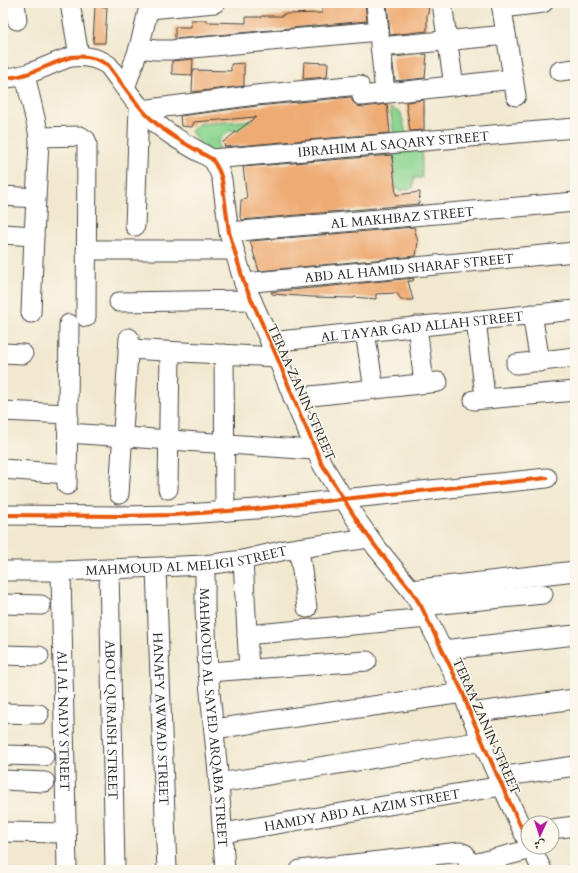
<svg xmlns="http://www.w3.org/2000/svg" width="578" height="873" viewBox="0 0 578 873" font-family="Cardo,Amiri,serif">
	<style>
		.green { fill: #8dd591; stroke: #5c805e }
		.building { fill: #eeab73 }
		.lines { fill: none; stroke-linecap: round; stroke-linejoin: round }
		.minor-casing { stroke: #494744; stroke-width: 21 }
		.minor { stroke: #fff; stroke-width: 19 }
		.cycleway-casing { stroke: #fbf7ec; stroke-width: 6 }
		.cycleway { stroke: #e8590c; stroke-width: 4 }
		.labels { text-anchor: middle; stroke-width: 3.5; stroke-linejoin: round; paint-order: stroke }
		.street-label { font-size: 13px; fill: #2b2b2b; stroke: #fbf7ec }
	</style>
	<rect width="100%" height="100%" fill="#fbf7ec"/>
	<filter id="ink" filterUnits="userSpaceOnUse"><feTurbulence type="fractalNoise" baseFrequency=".025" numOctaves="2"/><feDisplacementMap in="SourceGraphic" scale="8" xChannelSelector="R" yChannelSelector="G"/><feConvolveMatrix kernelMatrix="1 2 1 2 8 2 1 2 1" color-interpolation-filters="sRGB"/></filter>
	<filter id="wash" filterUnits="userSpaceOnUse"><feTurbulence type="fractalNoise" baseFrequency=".012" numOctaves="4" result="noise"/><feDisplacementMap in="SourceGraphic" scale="16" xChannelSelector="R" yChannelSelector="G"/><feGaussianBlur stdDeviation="0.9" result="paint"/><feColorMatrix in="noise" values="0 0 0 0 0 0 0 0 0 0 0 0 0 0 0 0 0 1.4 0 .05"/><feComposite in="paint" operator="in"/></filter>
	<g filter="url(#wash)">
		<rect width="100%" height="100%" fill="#f1e8cf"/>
		<path class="green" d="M390,108L401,113L407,137H394Z
			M256,120L252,128L229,131L218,142L220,153L204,152L191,131L198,124Z
			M422,144V178H414L413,188L399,191L398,188H388L394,179L393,146Z"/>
		<g id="blocks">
			<path class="building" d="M322,3H365L367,21L175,39V27H191V20H207V22L246,23V17H262V16H283V14L322,13Z
				M387,3H429L428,14H427V31L390,35Z
				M95,6L107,7L105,43H93Z
				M427,54L425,78L395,81L392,57Z
				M193,59L192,75L172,74V61Z
				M304,62L328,63L327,77L303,79Z
				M244,63V86L192,92L193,70L231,71V64Z
				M351,97L353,102L358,106L363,107L387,104L390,133L225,147L223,142L256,117L194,122L192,127L181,126L180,116L257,106Z
				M424,100V130L410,131L406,102Z
				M392,155L396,195L420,192L419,204L242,220L240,217L241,200L247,199L243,167Z
				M414,227L418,242L416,256L259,271L250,241Z
				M414,278L413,281H408L413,300H401L397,293L376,294V299L354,297V298L312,297L272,294L271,292Z"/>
		</g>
	</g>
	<g filter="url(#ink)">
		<use href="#blocks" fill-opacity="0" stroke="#494744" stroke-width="1"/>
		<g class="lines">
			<defs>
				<g id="minor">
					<path d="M15,3L17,20"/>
					<path d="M70,3L79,56"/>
					<path d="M376,3L385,93"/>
					<path d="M442,3L454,86"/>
					<path d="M501,3L516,96"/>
					<path d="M502,8L543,3"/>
					<path d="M149,9L215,3"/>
					<path d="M380,47L506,35"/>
					<path d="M139,48L156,50H171L379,31"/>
					<path d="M560,71L575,69"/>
					<path d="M25,75L38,131L39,142L34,236L31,313"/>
					<path d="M3,78C27,78 48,64 71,57C85,55 96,57 108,65C122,83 134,103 150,118C168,135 191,147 212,159C217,166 220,171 222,180L229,232L244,283L277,357L300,414L322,464L356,519L376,547L411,590L421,606L463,693L470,713L498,777L528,842"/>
					<path d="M125,88L139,48L150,3"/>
					<path d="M362,96L513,79"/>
					<path d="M142,110L256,95L359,85"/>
					<path d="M39,137L80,136L86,140L87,144L86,317"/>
					<path id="s1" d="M212,159L575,128"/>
					<path d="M3,196L36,198"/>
					<path d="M135,226L139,106"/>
					<path id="s2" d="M229,232L575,202"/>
					<path d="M3,234L34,236"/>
					<path d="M86,250H234"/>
					<path id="s3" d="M244,283L575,252"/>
					<path d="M119,302L252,300"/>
					<path d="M532,314L540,362"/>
					<path d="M476,320L484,388"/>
					<path d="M417,326L424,383"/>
					<path d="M365,332L374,389"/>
					<path id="s4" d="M270,342L575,310"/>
					<path d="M128,349L277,357"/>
					<path d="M3,353L23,354"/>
					<path d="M224,354L225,511"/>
					<path d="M516,364L575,357"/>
					<path d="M293,398L438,382"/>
					<path d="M474,400L575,391"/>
					<path d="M3,411L68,414"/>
					<path d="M68,433L315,450"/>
					<path d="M3,469L67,474"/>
					<path d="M67,485L69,324"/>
					<path d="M168,489L170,352"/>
					<path d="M119,494L129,338"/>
					<path d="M3,515L120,516L173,515L256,509L343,499L547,478"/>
					<path d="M299,548L307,608"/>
					<path d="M243,560L249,669"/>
					<path id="s5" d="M205,565V609L208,672L219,783L225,870"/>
					<path id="s6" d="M156,568L167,870"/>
					<path id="s7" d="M109,569L115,870"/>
					<path id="s8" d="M3,571H61L205,565L243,560L285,550L369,538"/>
					<path id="s9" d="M61,571L67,870"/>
					<path d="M411,590L575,571"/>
					<path d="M3,604L41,605"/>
					<path d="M421,606L543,594"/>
					<path d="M247,635L427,618"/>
					<path d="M443,650L575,635"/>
					<path d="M3,655L39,656"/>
					<path d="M208,672L367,661"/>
					<path d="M3,713L39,714"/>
					<path d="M470,713L575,699"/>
					<path d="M214,729L463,693"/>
					<path d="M3,755L44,756"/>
					<path d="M498,777L575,766"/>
					<path d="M3,780L45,782"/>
					<path d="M219,783L483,741"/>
					<path d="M552,829L575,826"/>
					<path d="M3,832L66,833"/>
					<path id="s10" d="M223,833L502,786"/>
					<path d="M531,847L542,870"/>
					<path d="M300,870L460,852L465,854L467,860L474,864L532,849"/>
				</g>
			</defs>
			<use href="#minor" class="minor-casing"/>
			<use href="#minor" class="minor"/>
			<defs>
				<path id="cycleway" d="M3,78C27,78 48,64 71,57C85,55 96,57 108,65C122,83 134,103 150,118C168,135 191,147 212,159C217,166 220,171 222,180L229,232L244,283L277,357L300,414L322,464L356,519L376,547L411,590L421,606L463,693L470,713L498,777L528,842
					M3,515L120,516L173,515L256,509L343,499L547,478"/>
			</defs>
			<use href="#cycleway" class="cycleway-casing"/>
			<use href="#cycleway" class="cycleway"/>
		</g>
	</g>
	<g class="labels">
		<g class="street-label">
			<text dy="5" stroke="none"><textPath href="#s1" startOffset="182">IBRAHIM AL SAQARY STREET</textPath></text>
			<text dy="5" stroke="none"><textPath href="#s2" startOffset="174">AL MAKHBAZ STREET</textPath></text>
			<text dy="5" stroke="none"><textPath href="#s3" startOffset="166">ABD AL HAMID SHARAF STREET</textPath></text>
			<text dy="5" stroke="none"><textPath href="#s4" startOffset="153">AL TAYAR GAD ALLAH STREET</textPath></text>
			<text transform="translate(302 392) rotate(66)" y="5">TERAA ZANIN STREET</text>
			<text dy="5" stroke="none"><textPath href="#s8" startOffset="184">MAHMOUD AL MELIGI STREET</textPath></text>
			<text dy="5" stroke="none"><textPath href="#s5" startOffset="153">MAHMOUD AL SAYED ARQABA STREET</textPath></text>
			<text dy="5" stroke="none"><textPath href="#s6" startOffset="151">HANAFY AWWAD STREET</textPath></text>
			<text dy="5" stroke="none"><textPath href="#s7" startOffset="151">ABOU QURAISH STREET</textPath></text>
			<text dy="5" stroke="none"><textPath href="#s9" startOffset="150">ALI AL NADY STREET</textPath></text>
			<text transform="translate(487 726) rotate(66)" y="5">TERAA ZANIN STREET</text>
			<text dy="5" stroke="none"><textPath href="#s10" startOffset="141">HAMDY ABD AL AZIM STREET</textPath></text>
		</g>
	</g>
	<rect width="578" height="873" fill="none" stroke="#fbf7ec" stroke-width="16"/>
	<g transform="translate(540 835) rotate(183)"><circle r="19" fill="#fbf7ec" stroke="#a8a59f"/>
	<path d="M0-3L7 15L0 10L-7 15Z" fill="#b5179e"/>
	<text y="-6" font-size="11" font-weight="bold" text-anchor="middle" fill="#2b2b2b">ش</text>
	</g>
</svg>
